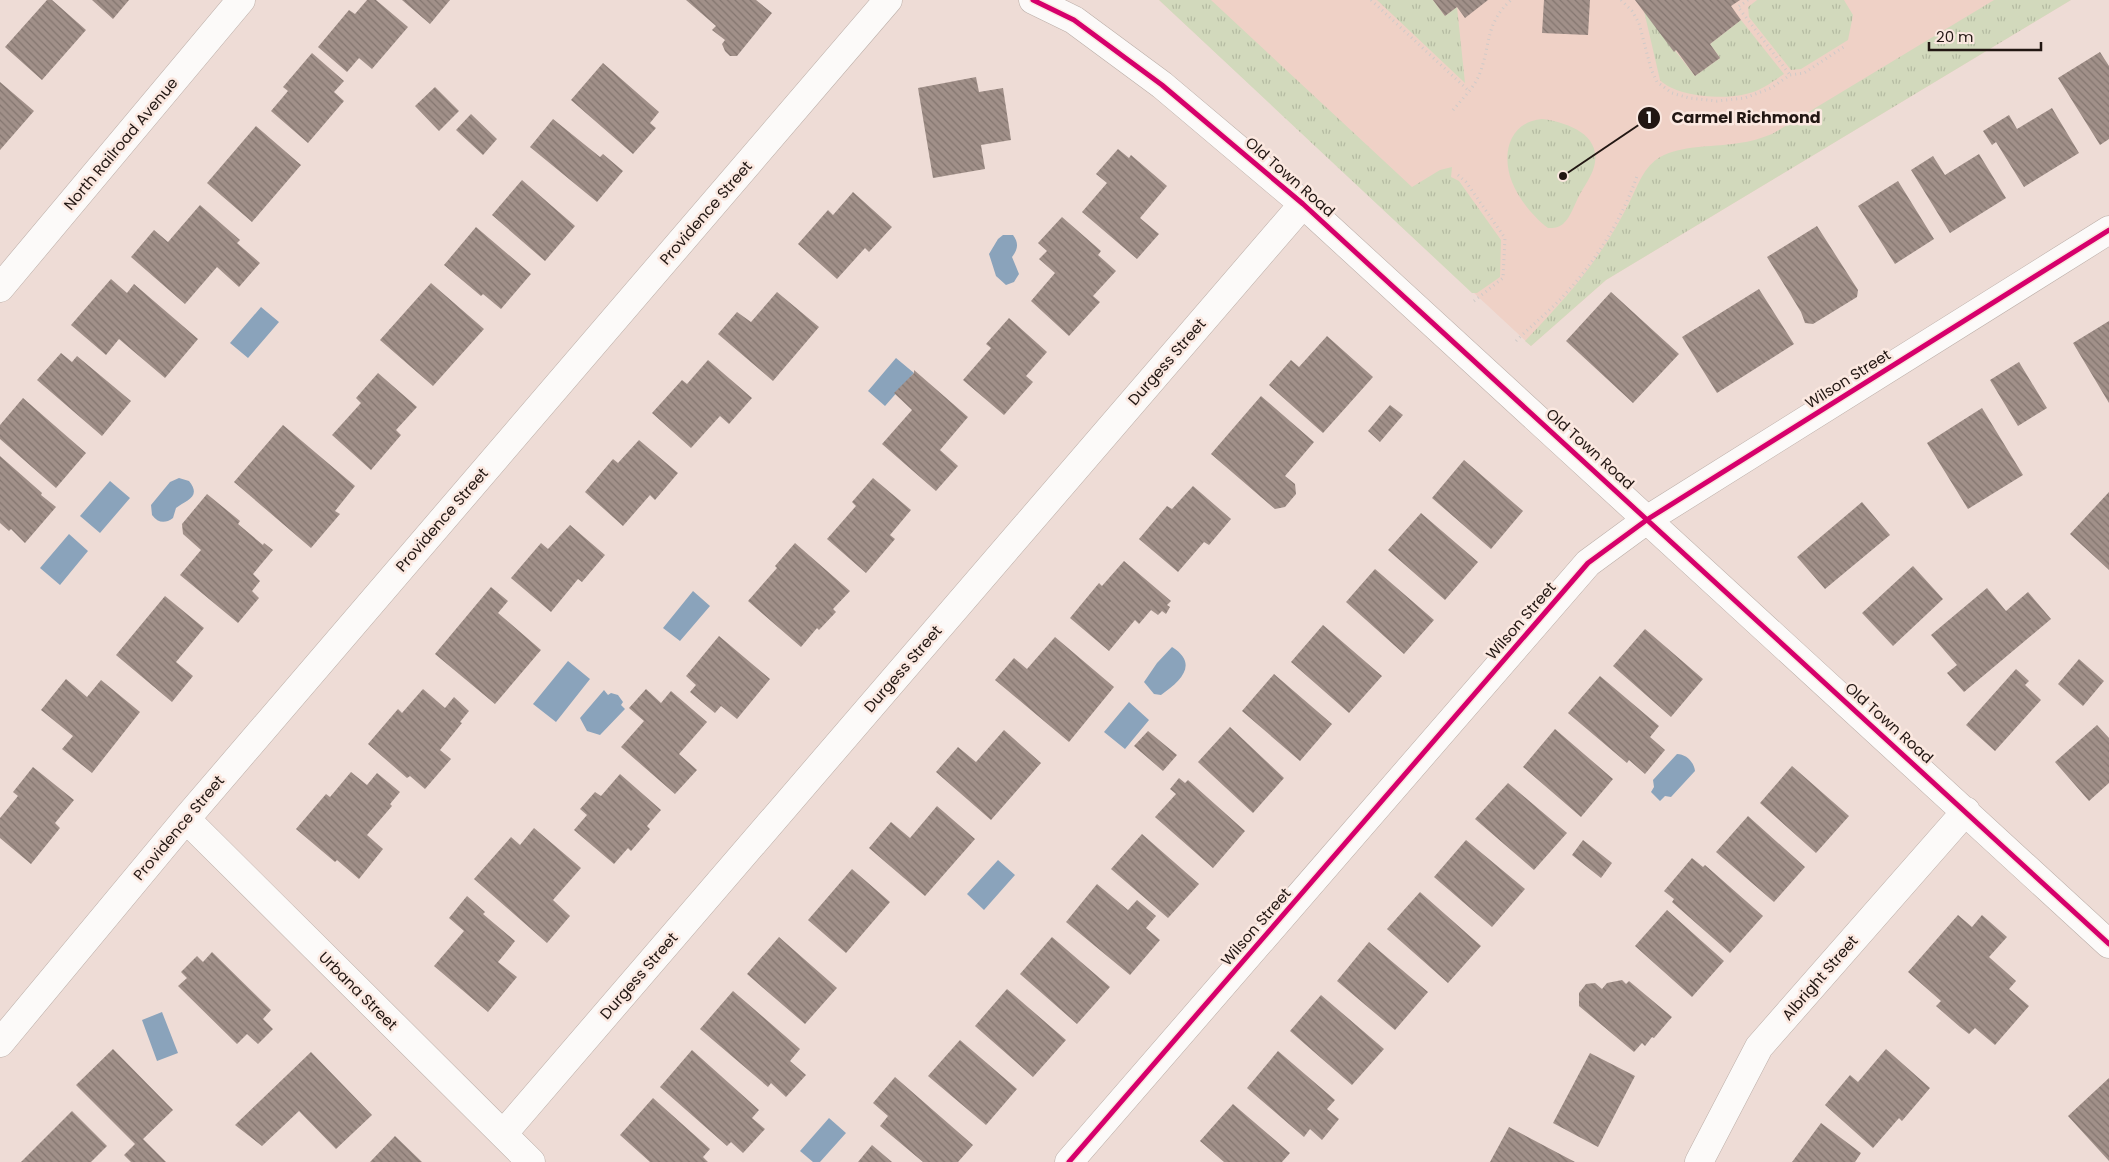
<svg xmlns="http://www.w3.org/2000/svg" width="2109" height="1162" viewBox="0 0 2109 1162" font-family="Poppins,sans-serif">
	<style>
		.built { fill: #efd1c6 }
		.grass { fill: url(#grass-tufts) }
		.water { fill: #8aa3bb }
		.building { fill: url(#building-back-hatch) }
		.lines { fill: none; stroke-linecap: round; stroke-linejoin: round }
		.street-casing { stroke: #baada7; stroke-width: 29 }
		.path { stroke: #cfcac8; stroke-width: 3; stroke-dasharray: 1 4; stroke-linecap: butt }
		.street { stroke: #fcfaf9; stroke-width: 28 }
		.cycleway-casing { stroke: #fbe8e0; stroke-width: 8 }
		.cycleway { stroke: #d6006c; stroke-width: 5 }
		.labels { text-anchor: middle; stroke-width: 5; stroke-linejoin: round; paint-order: stroke }
		.street-label { font-size: 15px; fill: #221713; stroke: #fbe8e0 }
		.leader { fill: none; stroke: #221713; stroke-width: 2 }
		.callout-dot { fill: #221713; stroke: #fbe8e0; stroke-width: 2 }
		.mark-label { font-size: 15px; text-anchor: middle; font-weight: bold; fill: #fff }
		.callout-label { font-size: 16px; text-anchor: middle; font-weight: bold; fill: #221713; stroke: #fbe8e0; stroke-width: 5; stroke-linejoin: round; paint-order: stroke }
	</style>
	<defs>
		<pattern id="grass-tufts" width="24" height="20" patternUnits="userSpaceOnUse" patternTransform="scale(1.25)"><rect width="24" height="20" fill="#d2d9bc"/><path d="M3 7l-1-3M5 7V3M7 7l1-3M15 17l-1-3M17 17v-4M19 17l1-3" fill="none" stroke="#b4baa1"/></pattern>
		<pattern id="building-back-hatch" width="6" height="6" patternUnits="userSpaceOnUse" patternTransform="scale(1.25)"><rect width="6" height="6" fill="#a19089"/><path d="M-1 5l2 2M0 0l6 6M5-1l2 2" fill="none" stroke="#83756f"/></pattern>
	</defs>
	<rect width="100%" height="100%" fill="#eedcd6"/>
	<path class="built" d="M1159,0H2071L1606,280L1531,346Z"/>
	<path class="grass" d="M1159,0H1211L1412,187L1440,170L1452,167L1451,177L1459,181L1501,240L1500,277L1477,293H1472Z
		M1377,0H1433L1445,16L1457,7L1465,83Z
		M1757,0H1844L1853,15L1848,40L1801,69L1791,70L1749,17L1748,7Z
		M1994,0H2071L1606,280L1531,346L1525,341C1570,294 1602,258 1631,199C1640,181 1645,164 1664,155C1687,145 1715,147 1739,143C1750,142 1761,138 1772,134Z
		M1644,11L1695,76L1720,58L1710,44L1741,20L1784,74C1772,82 1761,91 1746,94C1724,100 1676,97 1660,80Z
		M1542,119C1566,122 1603,134 1594,167C1591,177 1585,185 1580,194C1575,203 1571,217 1563,224C1558,228 1554,228 1548,228C1534,218 1518,198 1512,182C1501,154 1509,122 1542,119Z"/>
	<path class="water" d="M1003,235H1013C1019,243 1018,249 1012,257L1019,274L1014,282L1006,285L996,276L989,254L998,239Z
		M261,307L279,322L248,358L230,343Z
		M896,358L914,373L885,406L868,391Z
		M179,478L189,481C202,497 186,500 176,508L173,518C165,524 158,523 152,515L151,505L170,482Z
		M110,481L130,498L100,533L80,516Z
		M69,534L88,551L60,585L40,568Z
		M693,591L710,606L680,641L663,628Z
		M1172,647C1199,664 1181,681 1161,695L1154,694L1144,682L1157,663Z
		M568,661L590,679L556,722L533,704Z
		M604,690L608,695L611,693L618,695L623,702L621,705L625,709L600,735L587,731L580,718Z
		M1129,702L1149,720L1125,749L1104,732Z
		M1677,754C1686,754 1694,762 1695,771L1671,797L1665,796L1660,801L1651,792L1654,787L1653,780Z
		M998,860L1015,875L984,910L967,894Z
		M162,1012L178,1053L157,1061L142,1020Z
		M829,1118L846,1133L820,1162H813L800,1151Z"/>
	<path class="building" d="M47,0H52L86,30L42,80L5,47Z
		M92,0H129L113,19Z
		M367,0H376L408,27L372,69L359,58L347,72L318,47L349,10L355,14Z
		M402,0H450L430,24Z
		M686,0H756L772,13L737,56H730L725,51L722,44L725,40L712,30L716,26Z
		M1433,0H1488L1465,18L1457,7L1445,16Z
		M1544,0H1590L1588,35L1542,33Z
		M1635,0H1740L1731,6L1741,20L1710,44L1720,58L1695,76L1676,50L1674,52Z
		M2100,52L2109,66V139L2100,145L2058,78Z
		M312,53L344,81L334,92L344,101L308,143L271,111L288,91L283,87Z
		M603,63L659,112L650,123L656,128L633,154L571,100Z
		M976,77L979,92L1003,88L1011,140L981,145L985,169L933,178L918,88Z
		M0,82L34,111L0,150Z
		M435,87L459,111L439,131L415,106Z
		M2052,108L2079,153L2024,187L1996,142L1992,145L1983,131L2009,115L2017,129Z
		M471,114L497,139L483,155L456,130Z
		M553,119L600,157L603,154L623,171L597,202L530,147Z
		M256,126L301,165L252,222L207,183Z
		M1118,149L1129,158L1131,155L1167,186L1140,218L1159,234L1137,259L1082,212L1107,183L1096,174Z
		M1979,154L2006,198L1950,233L1911,170L1933,156L1945,175Z
		M522,180L575,226L545,261L492,215Z
		M1898,181L1934,239L1895,264L1858,206Z
		M853,192L892,227L869,252L865,248L837,279L798,244L828,210L833,215Z
		M200,205L240,240L237,243L260,263L239,287L217,267L185,304L131,257L154,230L168,242Z
		M1062,217L1101,251L1098,255L1116,271L1093,296L1100,302L1069,336L1031,301L1055,273L1039,259L1047,251L1038,243Z
		M1817,226L1858,290L1857,297L1813,324L1805,323L1801,312L1767,257Z
		M476,227L531,274L501,309L483,294L481,296L444,265Z
		M111,279L127,293L134,284L198,339L165,378L119,339L106,355L71,325Z
		M431,283L484,329L433,386L380,340Z
		M1759,289L1794,344L1717,393L1682,337Z
		M777,292L819,327L773,381L718,334L737,312L751,322Z
		M1611,292L1679,354L1633,403L1566,341Z
		M1009,318L1047,352L1026,376L1033,382L1004,415L963,380L991,348L986,344Z
		M2109,321V403L2073,343Z
		M1327,336L1373,377L1323,433L1269,385L1291,360L1299,367Z
		M61,353L72,362L77,356L131,401L102,436L37,380Z
		M708,360L752,398L729,424L720,416L691,448L652,413L682,380L687,384Z
		M2019,362L2047,408L2018,426L1990,380Z
		M914,370L968,417L940,450L958,466L936,491L882,444L912,410L894,393L914,373Z
		M378,373L417,407L396,430L401,435L371,470L332,435L361,403L356,398Z
		M1261,396L1314,442L1285,476L1295,484L1296,494L1285,507L1275,509L1211,454Z
		M23,398L86,453L56,488L0,439V425Z
		M1390,405L1403,415L1380,442L1368,431Z
		M1982,408L2023,475L1968,509L1927,443Z
		M283,425L355,486L335,511L340,514L311,548L234,482Z
		M639,440L678,473L655,500L650,495L623,526L585,492L613,459L618,463Z
		M0,456L42,493L41,495L56,507L25,543L11,529L9,531L0,523Z
		M1464,460L1523,511L1491,549L1432,498Z
		M873,478L911,510L890,535L895,539L866,573L827,539L856,506L852,502Z
		M1193,486L1231,519L1209,545L1204,542L1178,572L1139,539L1167,506L1172,509Z
		M2109,492V570L2070,534Z
		M207,494L240,521L238,524L263,545L264,543L273,550L253,574L260,581L252,591L259,598L238,623L180,575L201,550L183,534L182,524Z
		M1862,502L1890,535L1825,589L1797,557Z
		M1421,513L1478,562L1445,600L1388,550Z
		M570,525L605,555L582,582L578,579L551,612L511,578L541,543L548,549Z
		M795,543L850,591L833,609L836,612L819,630L817,628L801,647L748,601L777,568L775,566Z
		M1124,561L1171,601L1167,605L1170,607L1166,614L1162,611L1158,615L1151,610L1139,624L1135,620L1109,651L1070,618L1099,583L1102,586Z
		M1913,566L1943,599L1893,646L1862,613Z
		M1375,569L1434,620L1404,654L1346,602Z
		M491,587L508,601L498,613L541,650L495,704L435,654Z
		M1987,588L2006,611L2028,592L2051,619L1964,692L1947,673L1957,665L1931,635Z
		M165,596L204,628L176,662L193,676L172,702L116,655Z
		M1323,625L1382,676L1349,713L1291,662Z
		M1645,629L1703,679L1671,717L1613,666Z
		M719,636L770,679L737,719L721,706L715,713L690,692L696,685L686,676Z
		M1055,637L1114,687L1069,742L995,680L1014,658L1027,669Z
		M2079,659L2104,681L2083,706L2058,684Z
		M2016,669L2029,681L2025,685L2041,700L1995,751L1966,725Z
		M1274,674L1332,724L1300,761L1242,711Z
		M1600,676L1659,726L1650,737L1665,750L1645,774L1629,760L1627,763L1568,713Z
		M66,679L87,697L101,680L140,712L92,773L62,749L73,736L41,710Z
		M423,689L445,708L454,697L469,711L460,722L462,723L440,750L451,759L425,789L410,776L407,778L368,744L398,709L402,713Z
		M646,689L661,703L671,691L707,722L679,754L697,770L675,794L621,747L644,721L629,708Z
		M2097,725L2109,738V783L2089,801L2055,762Z
		M1230,727L1284,778L1253,813L1198,762Z
		M1555,729L1613,779L1581,817L1523,767Z
		M1004,730L1041,763L991,820L936,772L958,747L976,762Z
		M1148,731L1177,755L1163,771L1134,746Z
		M1792,766L1849,816L1816,853L1760,803Z
		M33,767L74,800L55,823L60,828L31,864L0,838V818L18,796L13,792Z
		M351,772L367,785L377,773L400,792L390,804L392,806L367,835L383,849L359,879L337,860L335,862L296,829L326,794L330,797Z
		M620,774L661,810L647,826L650,829L631,851L628,848L614,864L574,830L587,815L580,809L595,792L601,796Z
		M1179,778L1185,783L1188,780L1245,831L1213,868L1155,817L1176,794L1170,789Z
		M1508,783L1567,833L1534,870L1475,819Z
		M937,806L975,839L925,896L869,848L891,822L910,838Z
		M1748,816L1805,867L1774,902L1716,852Z
		M534,828L581,868L553,900L570,916L547,943L474,879L511,837L520,845Z
		M1142,834L1199,884L1168,918L1111,869Z
		M1466,840L1525,889L1492,927L1434,877Z
		M1583,840L1612,863L1601,878L1572,855Z
		M1692,858L1703,867L1705,865L1763,916L1730,953L1672,902L1674,899L1664,891Z
		M852,869L890,902L846,953L808,920Z
		M1097,884L1128,910L1137,900L1156,916L1146,928L1160,940L1130,975L1066,922Z
		M1420,892L1481,946L1448,983L1387,929Z
		M467,896L485,912L483,914L515,941L498,962L517,977L488,1012L434,966L464,931L449,918Z
		M1667,910L1724,961L1692,997L1635,946Z
		M1958,915L1972,927L1982,915L2007,937L1989,957L2016,981L2009,989L2029,1006L1995,1045L1975,1028L1969,1034L1960,1027L1936,1006L1941,1001L1908,972Z
		M779,937L837,988L805,1024L747,974Z
		M1052,937L1110,987L1077,1024L1020,974Z
		M1369,942L1428,992L1395,1030L1337,981Z
		M212,952L271,1010L263,1019L273,1029L258,1044L247,1034L237,1044L178,986L187,978L181,972L197,956L203,962Z
		M1622,980L1626,984L1629,981L1672,1017L1654,1038L1652,1037L1645,1046L1642,1043L1634,1052L1579,1006V993L1586,984L1595,983L1602,989L1607,983Z
		M1007,989L1066,1040L1033,1077L975,1026Z
		M733,991L800,1049L790,1061L806,1075L786,1097L771,1083L768,1087L700,1029Z
		M1321,995L1384,1049L1352,1085L1290,1031Z
		M960,1040L1017,1089L986,1125L928,1076Z
		M113,1049L173,1110L143,1139L166,1162H131L124,1155L135,1144L76,1085Z
		M1886,1049L1930,1088L1902,1121L1899,1118L1873,1148L1825,1105L1850,1075L1858,1082Z
		M692,1050L759,1110L752,1118L765,1129L743,1153L731,1142L727,1146L660,1087Z
		M1278,1051L1335,1100L1327,1109L1339,1119L1322,1140L1310,1129L1304,1137L1247,1088Z
		M311,1052L372,1115L336,1149L299,1111L262,1146L235,1125Z
		M1590,1053L1635,1076L1598,1147L1553,1123Z
		M895,1077L973,1145L958,1162H923L880,1126L888,1116L873,1103Z
		M2109,1078V1161L2068,1116Z
		M653,1098L710,1149L703,1157L708,1162H650L620,1135Z
		M1233,1104L1290,1153L1282,1162H1224L1200,1141Z
		M72,1111L107,1146L91,1162H21Z
		M1821,1123L1861,1153L1855,1162H1792Z
		M1509,1127L1575,1162H1490Z
		M395,1136L422,1162H370Z
		M872,1145L892,1162H858Z"/>
	<g class="lines">
		<defs>
			<path id="street" d="M1033,0L1074,20L1162,85L1303,204L2109,944
				M0,288L241,0
				M186,819L531,1162
				M0,1043L186,819L888,0
				M503,1134L1303,204
				M1069,1162L1588,563L1648,519L2109,230
				M1699,1162L1759,1047L1966,811"/>
		</defs>
		<use href="#street" class="street-casing"/>
		<path class="path" d="M1371,0L1470,92
			M1621,0L1632,11L1639,23L1651,69L1657,82L1672,93L1689,98L1717,101L1745,98L1771,88L1790,75L1804,73L1845,46
			M1748,0L1738,7L1790,75
			M1453,110C1463,98 1474,88 1480,73C1491,43 1485,24 1511,0
			M1458,175L1466,182L1505,238L1503,278L1474,301
			M1516,341C1533,324 1551,310 1567,292C1597,259 1622,219 1637,176"/>
		<use href="#street" class="street"/>
		<defs>
			<path id="cycleway" d="M1033,0L1074,20L1162,85L1303,204L2109,944
				M1069,1162L1588,563L1648,519L2109,230"/>
		</defs>
		<use href="#cycleway" class="cycleway-casing"/>
		<use href="#cycleway" class="cycleway"/>
	</g>
	<g class="labels">
		<g class="street-label">
			<text transform="translate(121 144) rotate(-50)" y="5">North Railroad Avenue</text>
			<text transform="translate(1290 177) rotate(41)" y="5">Old Town Road</text>
			<text transform="translate(706 213) rotate(-49)" y="5">Providence Street</text>
			<text transform="translate(1167 362) rotate(-49)" y="5">Durgess Street</text>
			<text transform="translate(1848 379) rotate(-32)" y="5">Wilson Street</text>
			<text transform="translate(1590 449) rotate(42)" y="5">Old Town Road</text>
			<text transform="translate(442 520) rotate(-49)" y="5">Providence Street</text>
			<text transform="translate(1521 621) rotate(-49)" y="5">Wilson Street</text>
			<text transform="translate(903 669) rotate(-49)" y="5">Durgess Street</text>
			<text transform="translate(1889 723) rotate(42)" y="5">Old Town Road</text>
			<text transform="translate(179 828) rotate(-50)" y="5">Providence Street</text>
			<text transform="translate(1256 927) rotate(-49)" y="5">Wilson Street</text>
			<text transform="translate(639 976) rotate(-49)" y="5">Durgess Street</text>
			<text transform="translate(1820 978) rotate(-49)" y="5">Albright Street</text>
			<text transform="translate(358 991) rotate(45)" y="5">Urbana Street</text>
		</g>
	</g>
	<path class="leader" d="M1563 176L1649 118"/>
	<g class="callout-dot">
		<circle cx="1563" cy="176" r="5"/>
		<circle cx="1649" cy="118" r="12"/>
	</g>
	<g class="mark-label">
		<text x="1649" y="123">1</text>
	</g>
	<g class="callout-label">
		<text x="1746" y="123">Carmel Richmond</text>
	</g>
	<path d="M1929 42v8h112v-8" fill="none" stroke="#221713" stroke-width="2.5"/>
	<text x="1936" y="42" font-size="15" fill="#221713" stroke="#fbe8e0" stroke-width="4" paint-order="stroke">20 m</text>
</svg>
